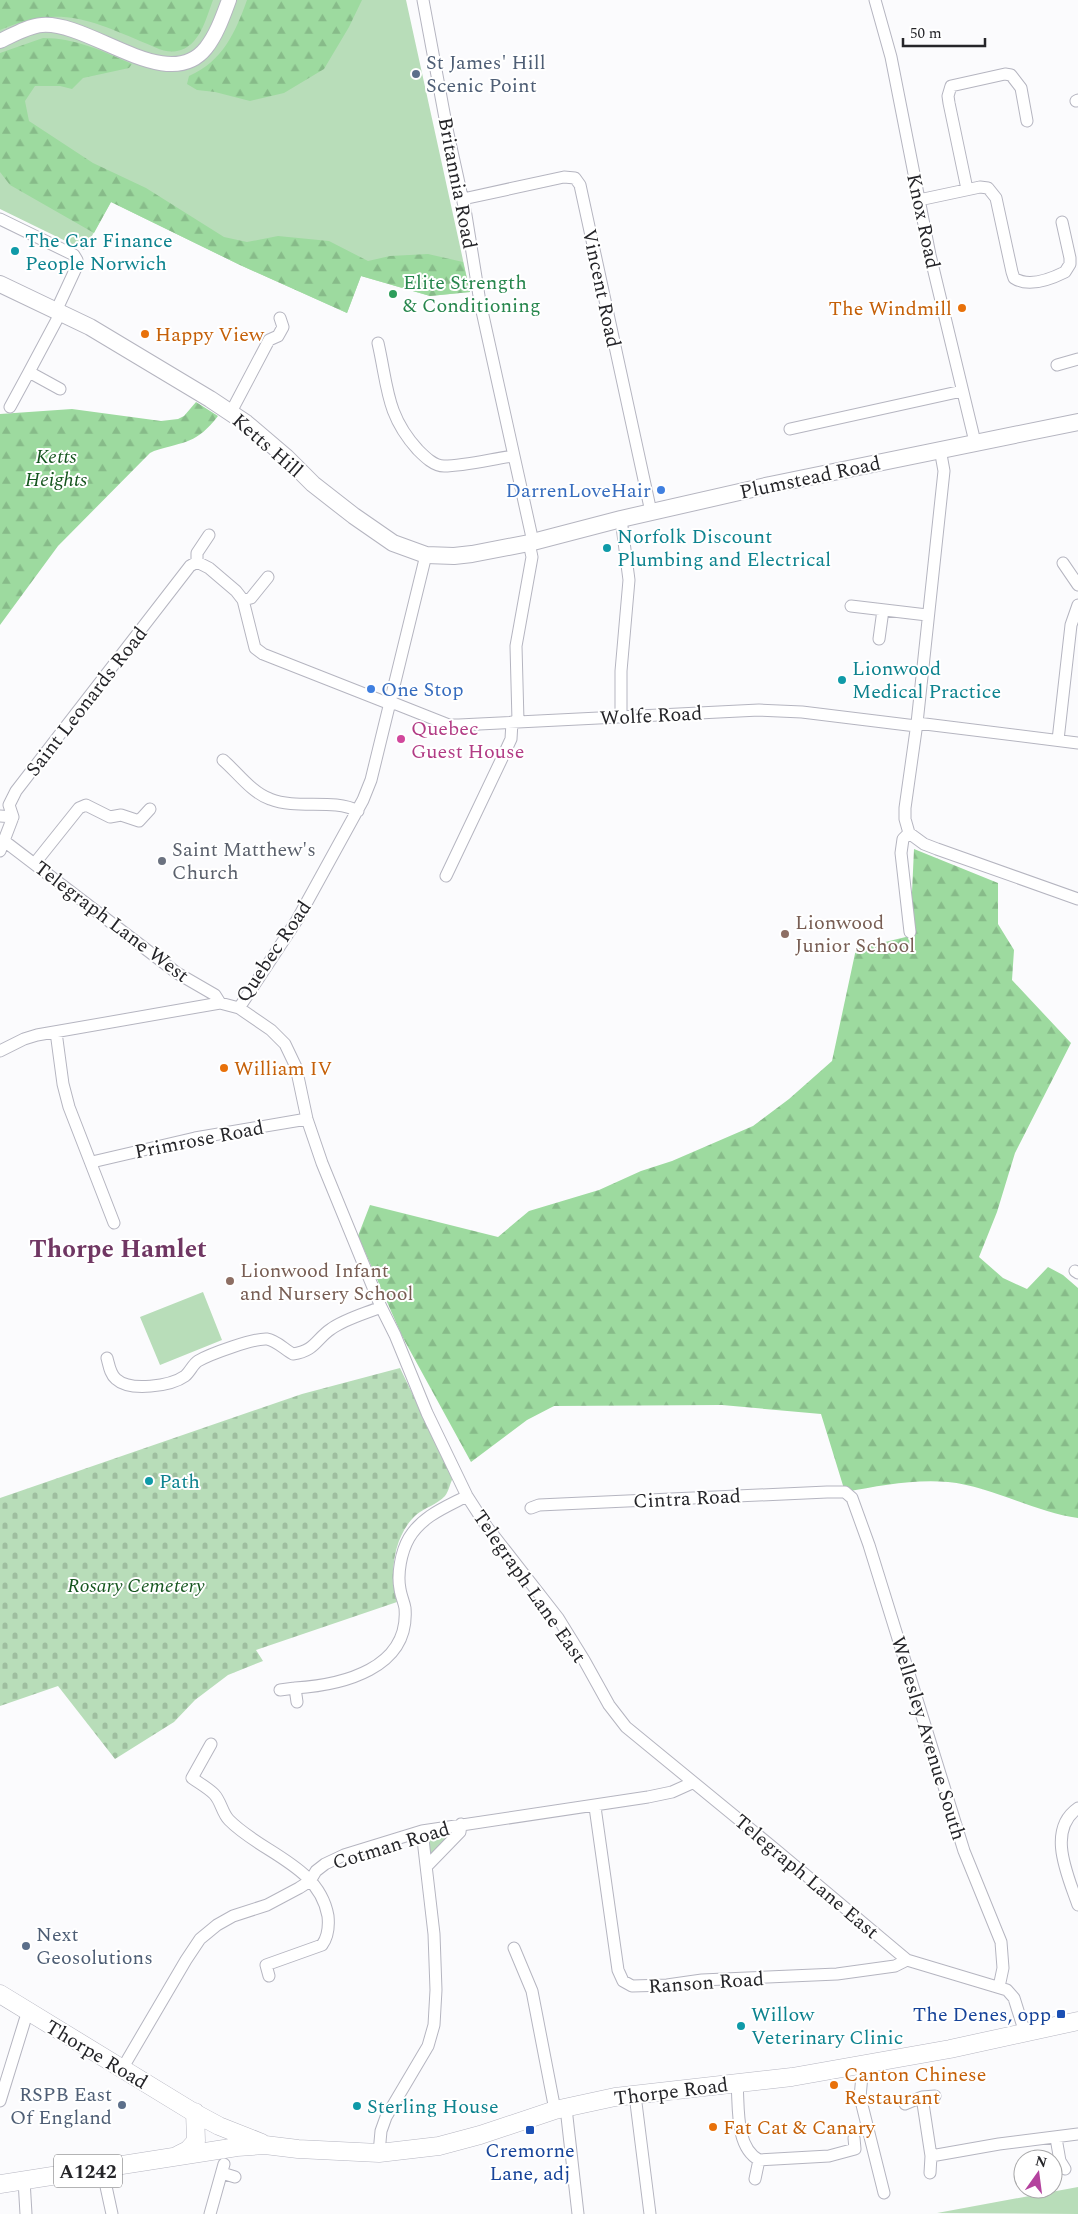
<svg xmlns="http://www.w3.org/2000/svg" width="1078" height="2214" viewBox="0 0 1078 2214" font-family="Spectral,serif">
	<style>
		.green { fill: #b8ddb9 }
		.forest { fill: url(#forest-firs) }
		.cemetery { fill: url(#cemetery-stones) }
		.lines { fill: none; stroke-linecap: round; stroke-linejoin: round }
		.minor-casing { stroke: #b5b5c0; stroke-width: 13 }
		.tertiary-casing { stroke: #b5b5c0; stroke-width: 16 }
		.secondary-casing { stroke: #b5b5c0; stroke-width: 18 }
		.primary-casing { stroke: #b5b5c0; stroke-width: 19 }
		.minor { stroke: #fff; stroke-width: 11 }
		.tertiary { stroke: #fff; stroke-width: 14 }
		.secondary { stroke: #fff; stroke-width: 16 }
		.primary { stroke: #fff; stroke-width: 18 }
		.service-dot { fill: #5c6f8a; stroke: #fff; stroke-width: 2 }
		.culture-dot { fill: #0f9aa8; stroke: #fff; stroke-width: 2 }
		.leisure-dot { fill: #2e9e5b; stroke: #fff; stroke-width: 2 }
		.food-dot { fill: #e8710a; stroke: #fff; stroke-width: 2 }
		.shop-dot { fill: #3f7fe0; stroke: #fff; stroke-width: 2 }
		.hotel-dot { fill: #d1479c; stroke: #fff; stroke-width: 2 }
		.worship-dot { fill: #6b7280; stroke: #fff; stroke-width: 2 }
		.education-dot { fill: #8d6e63; stroke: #fff; stroke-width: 2 }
		.transit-dot { fill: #1a4fb4; stroke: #fff; stroke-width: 2 }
		.labels { text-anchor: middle; stroke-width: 4; stroke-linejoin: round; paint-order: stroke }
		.shield { fill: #fff; stroke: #666669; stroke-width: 1 }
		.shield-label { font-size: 19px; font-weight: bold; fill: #252529 }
		.service-label { font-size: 20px; fill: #4e5e75; stroke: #fff; text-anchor: start }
		.street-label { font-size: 20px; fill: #252529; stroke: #fff }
		.culture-label { font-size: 20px; fill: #0d838f; stroke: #fff; text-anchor: start }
		.leisure-label { font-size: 20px; fill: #27864d; stroke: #fff; text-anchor: start }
		.food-label { font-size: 20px; fill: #c56008; stroke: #fff; text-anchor: start }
		.park-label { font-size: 20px; font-style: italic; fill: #15551e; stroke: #fff }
		.shop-label { font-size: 20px; fill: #366cbe; stroke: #fff; text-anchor: end }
		.hotel-label { font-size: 20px; fill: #b23c85; stroke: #fff; text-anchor: start }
		.worship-label { font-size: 20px; fill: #5b616d; stroke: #fff; text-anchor: start }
		.education-label { font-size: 20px; fill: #785e54; stroke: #fff; text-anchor: start }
		.transit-label { font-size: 20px; fill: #164399; stroke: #fff; text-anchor: end }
		.district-label { font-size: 25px; font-weight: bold; fill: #703763; stroke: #fff }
	</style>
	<defs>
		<pattern id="forest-firs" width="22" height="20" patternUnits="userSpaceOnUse" patternTransform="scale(1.25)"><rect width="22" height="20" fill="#9dda9f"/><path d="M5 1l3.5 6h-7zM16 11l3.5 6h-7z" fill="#87bb89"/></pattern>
		<pattern id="cemetery-stones" width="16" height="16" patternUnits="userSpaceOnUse" patternTransform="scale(1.25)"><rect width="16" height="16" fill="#b8ddb9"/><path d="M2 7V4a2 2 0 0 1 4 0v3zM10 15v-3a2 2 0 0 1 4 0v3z" fill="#9ebe9f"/></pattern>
	</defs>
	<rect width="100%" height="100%" fill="#fbfbfd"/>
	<path class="green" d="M0,0H406L470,292L430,296L361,276L347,313L240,265L111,202L84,250L0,209Z
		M203,1292L222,1340L160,1365L140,1317Z
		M453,1832L430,1855L428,1835Z
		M1078,2187V2214L937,2213Z"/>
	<path class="forest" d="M0,0H213C206,18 200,47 177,51C165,54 151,45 140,41C86,18 57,6 0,30Z
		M247,0H362L349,27L324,69L284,93L250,101L215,92L197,90L187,84L189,76C223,61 235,33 247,0Z
		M43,38C76,38 102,51 132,64L129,68L83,78L72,89L60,86H35L25,101L29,121L93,163L146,188L224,237L247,242L278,236L329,241L368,261L390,256L428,254L463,262L470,292L430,296L361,276L347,313L240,265L111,202L94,233L10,185L0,172V53Z
		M196,402L218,416C196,444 186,441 154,451L150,453L58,546L0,625V414L72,409L161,421L178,419L184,416Z
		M914,849L998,883V924L1014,950L1012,980L1071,1043L1015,1153L997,1212L979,1257L1003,1278L1027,1289L1048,1267L1063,1275L1078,1288V1518C1035,1512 990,1486 948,1482C913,1479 879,1486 845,1492L821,1414L722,1405L554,1406L527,1420L471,1462L402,1336L358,1236L370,1205L498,1237L529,1211L599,1190L641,1171L672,1161L753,1126L789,1099L832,1061L856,949L910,936Z"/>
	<path class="cemetery" d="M400,1368L453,1478C450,1483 449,1491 445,1496C438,1504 424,1508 416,1515C393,1536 389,1575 397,1602L256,1650L263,1661L228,1675L195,1700L174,1722L115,1759L58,1686L0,1706V1498L302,1394Z"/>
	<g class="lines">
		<defs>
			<path id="minor" d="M423,0L447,129L466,215L480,302L533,542
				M875,0L891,57L930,255L975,442
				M1076,101L1078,100
				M967,189L949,103L948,96L951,86L1005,74L1011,75L1021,88L1027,121
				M463,199L564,177L575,178L580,185L651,512
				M919,200L980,187L988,188L996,198L1012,272L1014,278C1029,288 1051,279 1065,272L1070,264V258L1062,222
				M0,219L74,255L77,260L76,268L57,309
				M378,343C388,387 386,415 418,450C425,457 434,466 444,466C464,466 492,459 513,456
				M1057,365L1078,359
				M60,389L29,372L61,312
				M10,407L29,372
				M231,412L269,340L278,336L283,327L280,318
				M790,429L962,391
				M940,449L944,471L917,723L905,808V819L909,833L924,844L937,849L1078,899
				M621,519L629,580L621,671V717
				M197,562V553L209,535
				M1063,563L1078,585
				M243,600L251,598L268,577
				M851,606L927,615
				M879,639L883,610
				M518,721L516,646L532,557L529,543
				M917,723L1078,743
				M1058,740L1071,625L1078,605
				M223,760C237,772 252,793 270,799C298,810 332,798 358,811
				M0,816L13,817
				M909,833L903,839L901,853L910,932
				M3,840L177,973L215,995L220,1003
				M0,851L13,817L9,805L16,791L190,566L197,562L209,568L236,591L243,600L255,648L263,654L385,702L396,704L449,725H459L759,710L802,712L916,726
				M35,863L79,808L86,805L110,817L121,815L139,821L150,809
				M446,876L505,752L511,739L512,722
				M239,1008L297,920L363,800L371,780L426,555
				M56,1032L63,1084L69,1107L114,1223
				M0,1051L24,1039L37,1035L220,1003L239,1008L271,1030L285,1044L296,1067L307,1119L322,1163L381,1307L395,1335L427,1413L467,1496L487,1527L558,1618L584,1660L609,1705L626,1727L776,1850L907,1960L1007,1990L1014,1998L1025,2033
				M92,1162L195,1138L307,1119
				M1075,1271L1078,1273
				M107,1358C109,1365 110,1374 116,1379C130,1392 171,1386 185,1376C190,1372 193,1364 198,1361C210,1354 254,1338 267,1339C276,1340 285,1350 293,1354C315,1351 316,1339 331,1329C345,1319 364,1314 381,1307
				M531,1508L539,1505L827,1492H845L852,1498L869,1545L964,1851L1001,1942L1003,1968L999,1987
				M280,1690L295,1688
				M297,1702L295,1688C342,1685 410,1669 405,1608C404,1602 401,1596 400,1589C397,1574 401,1552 409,1538C422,1516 446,1507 467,1496
				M211,1744L192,1778C199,1783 208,1788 214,1794C221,1801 222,1813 229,1820C261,1853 319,1865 328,1916C329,1926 328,1937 322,1945L266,1965L269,1976
				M595,1807L618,1970L623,1981L632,1986L667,1985L702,1980L837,1974L895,1966L907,1960
				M1078,1808C1046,1830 1068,1876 1078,1905
				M427,1866L460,1832L461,1824
				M514,1948L532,1991L555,2110
				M863,2065L860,2097L884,2193
				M122,2069L186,1960L200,1939L217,1925L233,1916L267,1905L299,1888L310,1881L316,1871L325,1864L344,1855L422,1831L648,1797L672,1792L692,1783
				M737,2083C739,2107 735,2147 759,2160L829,2156L855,2149L854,2138
				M635,2095L650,2214
				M935,2096L922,2097L931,2156L999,2144L1078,2134
				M0,2101L25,2020L30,2012
				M905,2104L922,2097
				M566,2108L578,2214
				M1056,2138L1060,2161L1065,2169
				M379,2153L381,2131L386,2117L428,2046L434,2025L436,1990L434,1934L422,1831
				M102,2168L112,2214
				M222,2173L235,2177
				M930,2173L931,2156
				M755,2179L759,2160
				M24,2180L26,2214
				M210,2214L224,2164"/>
			<path id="tertiary" d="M0,41C13,35 28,26 42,25C90,21 168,96 206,48C217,34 223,16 229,0"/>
			<path id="secondary" d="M0,284L90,327L210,399L246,423L286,457L313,484L354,516L393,543L426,555L454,556L472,554L529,543L621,519L770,485L1078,422"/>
			<path id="primary" d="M0,1994L193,2112L219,2126L262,2143
				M178,2155L188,2150L196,2141L195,2112
				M0,2184L237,2147L265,2145L298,2149L379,2153L439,2146L480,2135L555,2110L615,2097L792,2077L950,2049L1078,2021"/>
		</defs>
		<use href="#minor" class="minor-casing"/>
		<use href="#tertiary" class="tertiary-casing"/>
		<use href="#secondary" class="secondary-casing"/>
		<use href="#primary" class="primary-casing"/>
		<use href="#minor" class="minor"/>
		<use href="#tertiary" class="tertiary"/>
		<use href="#secondary" class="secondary"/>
		<use href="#primary" class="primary"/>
	</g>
	<g class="service-dot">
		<circle cx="416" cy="74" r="5"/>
		<circle cx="26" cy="1946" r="5"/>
		<circle cx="122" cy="2105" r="5"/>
	</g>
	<g class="culture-dot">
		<circle cx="15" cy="251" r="5"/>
		<circle cx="607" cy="548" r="5"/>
		<circle cx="842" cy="680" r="5"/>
		<circle cx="149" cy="1481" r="5"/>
		<circle cx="741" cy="2026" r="5"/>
		<circle cx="357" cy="2106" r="5"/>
	</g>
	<circle class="leisure-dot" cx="393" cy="294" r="5"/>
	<g class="food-dot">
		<circle cx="962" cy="308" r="5"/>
		<circle cx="145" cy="334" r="5"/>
		<circle cx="224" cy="1068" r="5"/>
		<circle cx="834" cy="2085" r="5"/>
		<circle cx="713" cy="2127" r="5"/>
	</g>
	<g class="shop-dot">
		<circle cx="661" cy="490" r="5"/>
		<circle cx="371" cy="689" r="5"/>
	</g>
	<circle class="hotel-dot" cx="401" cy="739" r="5"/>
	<circle class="worship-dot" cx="162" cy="861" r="5"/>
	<g class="education-dot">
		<circle cx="785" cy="934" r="5"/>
		<circle cx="230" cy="1281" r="5"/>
	</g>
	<g class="transit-dot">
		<rect x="1056" y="2009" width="10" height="10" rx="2.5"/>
		<rect x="525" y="2125" width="10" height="10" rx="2.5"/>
	</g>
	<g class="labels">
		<rect class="shield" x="54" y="2154.5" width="68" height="33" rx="4"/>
		<g class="shield-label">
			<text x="88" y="2178">A1242</text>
		</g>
		<g class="service-label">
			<text x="426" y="69">St James' Hill<tspan x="426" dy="23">Scenic Point</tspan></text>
			<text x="36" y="1941">Next<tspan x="36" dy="23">Geosolutions</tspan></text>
			<text x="112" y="2101" text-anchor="end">RSPB East<tspan x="112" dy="23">Of England</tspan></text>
		</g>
		<g class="street-label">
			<text transform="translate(458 183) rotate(79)" y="7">Britannia Road</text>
			<text transform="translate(924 221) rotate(78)" y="7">Knox Road</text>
			<text transform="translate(602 288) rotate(78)" y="7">Vincent Road</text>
			<text transform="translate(268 445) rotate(41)" y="7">Ketts Hill</text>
			<text transform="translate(810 477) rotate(-12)" y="7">Plumstead Road</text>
			<text transform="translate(86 701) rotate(-52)" y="7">Saint Leonards Road</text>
			<text transform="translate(651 715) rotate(-3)" y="7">Wolfe Road</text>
			<text transform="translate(112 921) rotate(37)" y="7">Telegraph Lane West</text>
			<text transform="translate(273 951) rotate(-56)" y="7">Quebec Road</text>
			<text transform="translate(199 1139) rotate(-11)" y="7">Primrose Road</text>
			<text transform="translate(687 1498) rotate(-3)" y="7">Cintra Road</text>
			<text transform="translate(530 1586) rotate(55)" y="7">Telegraph Lane East</text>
			<text transform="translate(929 1738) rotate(73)" y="7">Wellesley Avenue South</text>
			<text transform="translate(391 1845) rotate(-17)" y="7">Cotman Road</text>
			<text transform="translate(807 1876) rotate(40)" y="7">Telegraph Lane East</text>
			<text transform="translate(706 1982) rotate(-4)" y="7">Ranson Road</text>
			<text transform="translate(97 2054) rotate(31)" y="7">Thorpe Road</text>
			<text transform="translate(671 2091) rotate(-7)" y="7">Thorpe Road</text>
		</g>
		<g class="culture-label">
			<text x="25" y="247">The Car Finance<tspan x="25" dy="23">People Norwich</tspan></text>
			<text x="617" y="543">Norfolk Discount<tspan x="617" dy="23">Plumbing and Electrical</tspan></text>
			<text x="852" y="675">Lionwood<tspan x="852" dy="23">Medical Practice</tspan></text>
			<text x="159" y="1488">Path</text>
			<text x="751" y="2021">Willow<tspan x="751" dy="23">Veterinary Clinic</tspan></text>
			<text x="367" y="2113">Sterling House</text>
		</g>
		<g class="leisure-label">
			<text x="403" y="289">Elite Strength<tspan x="403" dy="23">&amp; Conditioning</tspan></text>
		</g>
		<g class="food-label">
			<text x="952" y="315" text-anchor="end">The Windmill</text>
			<text x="155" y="341">Happy View</text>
			<text x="234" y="1075">William IV</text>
			<text x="844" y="2081">Canton Chinese<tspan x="844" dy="23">Restaurant</tspan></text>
			<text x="723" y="2134">Fat Cat &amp; Canary</text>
		</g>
		<g class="park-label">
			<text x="56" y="463">Ketts<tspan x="56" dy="23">Heights</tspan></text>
			<text x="136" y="1592">Rosary Cemetery</text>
		</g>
		<g class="shop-label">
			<text x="651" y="497">DarrenLoveHair</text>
			<text x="381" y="696" text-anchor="start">One Stop</text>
		</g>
		<g class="hotel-label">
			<text x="411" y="735">Quebec<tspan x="411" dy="23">Guest House</tspan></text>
		</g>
		<g class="worship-label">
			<text x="172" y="856">Saint Matthew's<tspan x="172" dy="23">Church</tspan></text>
		</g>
		<g class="education-label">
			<text x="795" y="929">Lionwood<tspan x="795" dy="23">Junior School</tspan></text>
			<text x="240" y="1277">Lionwood Infant<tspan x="240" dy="23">and Nursery School</tspan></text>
		</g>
		<g class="transit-label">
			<text x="1051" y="2021">The Denes, opp</text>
			<text x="530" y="2157" text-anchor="middle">Cremorne<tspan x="530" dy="23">Lane, adj</tspan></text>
		</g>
		<g class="district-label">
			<text x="118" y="1257">Thorpe Hamlet</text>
		</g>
	</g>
	<g transform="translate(1038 2174) rotate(14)"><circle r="24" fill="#ffffff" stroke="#a8a8a9"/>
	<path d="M0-4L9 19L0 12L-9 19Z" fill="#b4439e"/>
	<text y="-8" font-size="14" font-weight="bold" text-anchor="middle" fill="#252529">N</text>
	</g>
	<path d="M903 38v8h82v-8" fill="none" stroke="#252529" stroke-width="2.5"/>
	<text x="910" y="38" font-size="15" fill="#252529" stroke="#ffffff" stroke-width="4" paint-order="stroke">50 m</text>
</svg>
